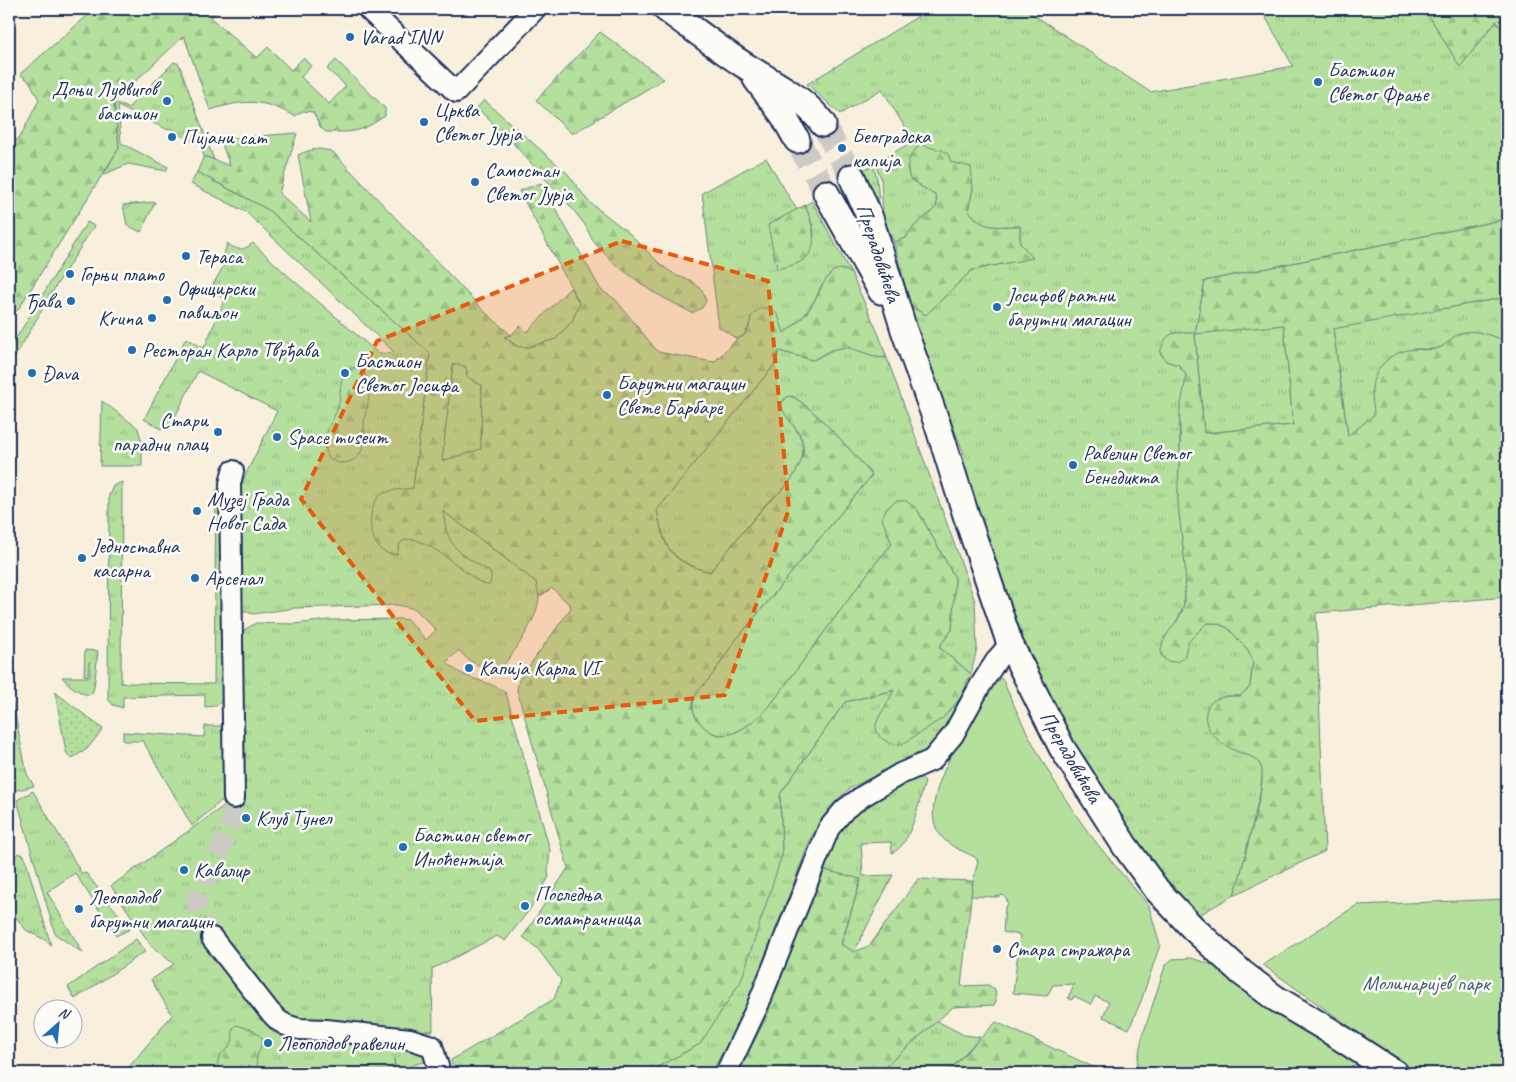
<svg xmlns="http://www.w3.org/2000/svg" width="1516" height="1082" viewBox="0 0 1516 1082" font-family="Caveat,sans-serif">
	<style>
		.grass { fill: url(#grass-tufts); stroke: #68877e }
		.forest { fill: url(#forest-firs); stroke: #68877e; fill-rule: evenodd }
		.park { fill: #b4df9d; stroke: #68877e }
		.garden { fill: url(#garden-dots); stroke: #68877e }
		.lines { fill: none; stroke-linecap: round; stroke-linejoin: round }
		.minor-tunnel { stroke: #cdc9c4; stroke-width: 20; stroke-dasharray: 20 10; stroke-linecap: butt }
		.major-tunnel { stroke: #cdc9c4; stroke-width: 25; stroke-dasharray: 25 12; stroke-linecap: butt }
		.minor-casing { stroke: #1b2f5e; stroke-width: 24 }
		.major-casing { stroke: #1b2f5e; stroke-width: 29 }
		.minor { stroke: #fdfcf7; stroke-width: 20 }
		.major { stroke: #fdfcf7; stroke-width: 25 }
		.marked { fill: #e8590c; fill-opacity: 0.2; stroke: #e8590c; stroke-width: 4; stroke-dasharray: 10 6; stroke-linejoin: round }
		.poi-dot { fill: #1f6fb2; stroke: #fdfcf7; stroke-width: 2 }
		.labels { text-anchor: middle; stroke-width: 5; stroke-linejoin: round; paint-order: stroke }
		.poi-label { font-size: 21px; fill: #1b2f5e; stroke: #fdfcf7; text-anchor: start }
		.street-label { font-size: 21px; fill: #1b2f5e; stroke: #fdfcf7 }
		.park-label { font-size: 21px; fill: #415b6e; stroke: #fdfcf7 }
	</style>
	<defs>
		<pattern id="grass-tufts" width="24" height="20" patternUnits="userSpaceOnUse" patternTransform="scale(1.25)"><rect width="24" height="20" fill="#b4df9d"/><path d="M3 7l-1-3M5 7V3M7 7l1-3M15 17l-1-3M17 17v-4M19 17l1-3" fill="none" stroke="#9ac08a"/></pattern>
		<pattern id="forest-firs" width="22" height="20" patternUnits="userSpaceOnUse" patternTransform="scale(1.25)"><rect width="22" height="20" fill="#b4df9d"/><path d="M5 1l3.5 6h-7zM16 11l3.5 6h-7z" fill="#9ac08a"/></pattern>
		<pattern id="garden-dots" width="8" height="8" patternUnits="userSpaceOnUse" patternTransform="scale(1.25)"><rect width="8" height="8" fill="#b4df9d"/><path d="M2 2h.1M6 6h.1" fill="none" stroke="#9ac08a" stroke-width="1.8" stroke-linecap="round"/></pattern>
	</defs>
	<rect width="100%" height="100%" fill="#f9efdd"/>
	<filter id="ink" filterUnits="userSpaceOnUse"><feTurbulence type="fractalNoise" baseFrequency=".02" numOctaves="2"/><feDisplacementMap in="SourceGraphic" scale="10" xChannelSelector="R" yChannelSelector="G"/><feConvolveMatrix kernelMatrix="1 2 1 2 8 2 1 2 1" color-interpolation-filters="sRGB"/></filter>
	<g filter="url(#ink)">
		<path class="grass" d="M930,9H1025L1150,92L1293,66L1261,9H1425L1460,66L1497,21L1507,37V219L1205,281L1195,333L1284,325L1293,425L1204,433L1195,334L1166,361L1179,365L1186,375L1179,427L1180,445L1178,500L1186,573L1184,606L1172,630L1163,638L1188,642L1207,623H1216L1228,628L1248,650L1253,661L1250,687L1240,696H1225L1234,750L1251,756L1258,761L1263,770L1260,793L1239,881L1234,895L1199,915L1164,882L1101,797L1020,642L954,453L964,454L933,376L910,306L926,315L972,270L1032,258L1020,243V226C995,226 984,231 968,210L973,189L950,162L949,156L920,144L907,167L910,179L936,196L937,206C927,218 912,224 906,238L894,242L883,218L881,178L875,164L913,141L882,89L840,114L807,84Z
			M174,62L179,64L214,160L204,156L199,141L197,143L180,135V133L169,128L168,130L118,106L121,143L168,167L166,171L128,164L103,175L119,148L114,102L128,108Z
			M766,158L797,210L768,225L814,237L813,226L805,205L812,201L852,275L846,270L821,286L817,296L804,316L784,334L751,317C749,327 747,334 737,339L719,327L702,193Z
			M873,165L877,178L880,215L855,175Z
			M197,172L267,209L430,353L413,488L536,582C537,587 539,593 539,598C538,619 513,654 500,670C483,667 470,665 459,650L447,662C463,681 486,678 506,693L550,850L548,871L549,877L530,909L505,941L497,936L432,969L433,1031L272,1025L392,1041L421,1053L426,1062C416,1063 410,1066 404,1073H396L394,1059L395,1073H124L172,1015L151,980L174,964L152,947L111,886L242,793L241,636L244,630L256,623L295,624L329,620L401,619L408,620L426,640L436,630L415,609L398,605L295,608L253,614L242,610L239,606V488L277,411L198,371L170,427L161,429L144,419L186,338L204,348L225,299L210,290L224,265V255L227,243C237,251 243,251 253,243L285,273L379,354L394,352L246,212L191,184Z
			M155,202L141,232L127,225L123,205Z
			M87,222L94,226L54,289L12,362L15,375L9,389V350Z
			M570,288L580,304L572,321L556,339L529,347H518L504,336L511,335L520,326L527,332Z
			M1507,297V341L1479,333L1457,335L1446,345L1435,349H1412L1372,388L1375,415L1348,436L1333,328Z
			M838,347C855,346 870,357 887,358L975,601L977,648L971,674L939,647L952,630L955,578L917,509L885,528L892,544L874,565L769,707C751,724 724,750 701,724C696,719 692,711 693,703C694,692 706,684 712,675C719,666 725,656 731,646L872,475C848,447 823,418 793,396L784,399C777,413 804,430 803,451C803,464 791,482 781,491C776,496 769,500 764,506C746,528 728,550 710,572C670,560 665,550 657,510L774,365L779,351L813,360Z
			M453,364L465,366L467,370L466,374L474,382L482,385L481,450L441,461Z
			M102,401L138,428L142,444V466H100Z
			M122,482L121,683L214,684L216,490H223V694L221,702L216,706L205,707V695L123,697V708L113,705L108,699L109,495L113,486Z
			M85,650L98,651L94,688L92,693L88,695C78,692 68,685 62,677H90V662H89L88,676L84,675Z
			M9,685L27,774L34,786L9,792Z
			M895,690L943,718L961,697L942,734L931,745L920,754L850,788L830,807L812,835L748,1003L733,1034L711,1073H646L700,1044L782,855L780,794L845,702Z
			M205,726H223L227,796L192,826L143,741H123V732L204,737Z
			M919,775L925,782C919,801 911,846 892,853L891,842L861,843L863,876L893,875L854,952L841,945L861,880L820,869L831,839L851,811Z
			M33,791L82,874L86,873L130,929L116,936L75,873L47,892L83,953L55,934L17,800Z
			M18,853L24,855L51,945L45,940L26,930L14,915L11,903L10,872L12,861Z
			M136,939L146,951L75,999L68,987Z
			M937,1021L964,1035L980,1037L947,1073H878Z"/>
		<path class="forest" d="M95,9H219L211,18L257,58L268,47L291,70L303,58L311,66L301,77L329,104L346,86L327,69L336,60L385,108V116C359,133 356,132 326,132L321,128L313,112L303,111L295,116C261,99 247,99 210,110L184,36L114,101L119,148L19,308L9,318V149L21,135L39,100L30,82L20,74Z
			M1425,9H1507V37L1496,21L1460,67Z
			M600,32L664,79L572,134L536,100Z
			M484,100L568,174L588,201L629,233L661,265L677,276L690,280L702,290L706,301L702,308L692,313L651,291L611,261L593,241L585,225L571,207L510,140L477,108Z
			M297,133L279,193L311,222L298,155C311,149 319,147 333,152L484,311L511,335L504,337L518,347H529L556,339L572,321L580,304L519,191L541,183L601,290L615,299L658,352L714,362L737,339L744,336L749,327L751,317L756,311L761,308H770L778,315L784,333C791,328 799,322 805,315C809,310 814,302 817,296C824,282 834,258 852,275L879,335L887,358L877,357L847,347L831,350L813,360L779,351L774,365L657,510C664,549 670,562 710,572C728,550 746,528 764,507C769,501 775,497 781,491C791,482 802,465 803,452C806,431 784,421 781,404L788,396C807,398 857,458 872,475L731,646C725,656 719,666 712,675C706,684 694,692 693,703C692,711 696,719 701,724C724,750 751,724 769,707L874,565L892,544L882,519L886,509L896,501H906L917,509L955,578L952,630L939,647L971,674L961,697L943,718L901,745C890,744 875,739 876,725C877,718 891,698 894,690L845,702L780,794L782,855L741,981L700,1044L646,1073H454L451,1060L554,999L561,980L538,949L523,937L568,868L517,690L519,680L571,608L570,605L552,588L539,597L536,582L443,511C446,534 449,547 471,560C478,565 485,568 491,573V581L489,585L483,584L475,579C460,568 432,544 415,540C409,538 405,540 400,543L397,554C369,559 362,508 382,494C390,489 404,490 413,488L430,353L267,209L197,172L204,156L230,166L220,139ZM453,364L465,366L467,370V376L474,382L482,385L481,449L442,461Z
			M920,144C924,145 928,147 932,148C942,151 947,148 951,162L971,167L973,189L968,210C984,231 995,226 1020,226V243L1033,258L972,270L926,315L910,306L894,242L906,238C912,224 927,218 937,206L936,196L910,179C905,161 909,158 920,144Z
			M805,205C812,222 822,251 800,262C793,266 784,267 777,269L768,225Z
			M1507,219V297L1333,329L1348,436L1374,415C1374,407 1371,396 1372,388C1374,368 1391,352 1409,350C1418,348 1428,351 1436,349C1447,346 1450,338 1459,334C1473,327 1493,337 1507,341V446L1500,447L1507,544V597L1316,613L1325,851L1234,895L1239,881C1244,860 1249,839 1255,817C1258,803 1263,787 1262,772C1261,756 1244,755 1234,750C1219,743 1200,727 1207,709C1211,696 1229,696 1240,696L1250,687L1253,661L1248,650L1228,628L1216,623H1207L1188,642L1184,658L1176,662L1166,661L1161,655C1160,633 1181,624 1184,604C1189,569 1180,535 1178,501C1177,483 1180,465 1180,447C1181,434 1179,422 1180,409C1182,397 1185,387 1186,375L1179,365L1166,361L1160,353C1167,329 1173,333 1195,333L1205,281ZM1284,325L1293,425L1204,433L1195,334Z
			M351,368H357L365,373C366,380 369,389 369,396C368,405 365,414 364,423C364,430 365,437 364,443C361,461 344,468 329,459C319,437 331,426 338,407C342,394 337,377 351,368Z
			M820,869L861,879L841,944L854,952L870,945L918,879L973,881L961,986L988,985L995,989L996,1001L994,1005L953,1007L878,1073H738L768,1014Z
			M996,1022L1089,1065L1104,1073H947Z
			M236,1025L254,1030L262,1038C262,1052 250,1059 262,1073H218C216,1049 224,1057 232,1042C235,1036 229,1031 236,1025Z"/>
		<path class="park" d="M1002,678C1024,731 1050,778 1083,825C1103,853 1127,879 1149,906L1160,945L1141,1001L1129,1029L1103,1017L1109,1002L1095,996L1091,1004L1074,996L1072,1000L1068,998L1074,984L1053,985L1047,996L1013,993L1020,935L1003,932L1005,907L1008,904L1007,900L1003,895L996,897L971,896L973,881L978,861L975,857C960,850 943,844 936,828C923,798 959,740 974,714C979,705 983,695 990,687C993,683 998,681 1002,678Z
			M1507,899V1073H1415L1263,965L1357,905Z
			M1191,958L1210,964L1372,1073H1135L1142,1038L1165,966L1172,959Z"/>
		<path class="garden" d="M55,692L103,729L87,749L71,759L66,752Z"/>
		<g class="lines">
			<path class="minor-tunnel" d="M212,938C205,926 195,914 197,899L228,832L232,820L234,798"/>
			<path class="major-tunnel" d="M823,124L852,177
				M797,140L826,193"/>
			<defs>
				<path id="minor" d="M368,9L456,92L535,9
					M233,471L230,484L234,798
					M212,938L269,1011L279,1021L286,1025L299,1029L326,1030L410,1039L432,1046L440,1073
					M726,1073L757,1007L829,828L845,809L863,796L900,774L932,760L953,735L980,686L998,658L1010,644"/>
				<path id="major" d="M666,9C691,27 715,46 741,63C770,82 802,95 823,124
					M756,79L783,115L797,140
					M852,177L870,218L904,330L938,426L965,512L1010,644L1062,748L1125,846L1157,890L1193,928L1242,973L1275,998L1327,1029L1395,1073
					M826,193L881,291"/>
			</defs>
			<use href="#minor" class="minor-casing"/>
			<use href="#major" class="major-casing"/>
			<use href="#minor" class="minor"/>
			<use href="#major" class="major"/>
		</g>
	</g>
	<path class="marked" d="M622,241L768,281L789,509L725,695L475,721L301,499L377,341Z"/>
	<g class="poi-dot">
		<circle cx="350" cy="37" r="5"/>
		<circle cx="1318" cy="82" r="5"/>
		<circle cx="167" cy="101" r="5"/>
		<circle cx="424" cy="122" r="5"/>
		<circle cx="172" cy="137" r="5"/>
		<circle cx="842" cy="148" r="5"/>
		<circle cx="475" cy="182" r="5"/>
		<circle cx="186" cy="256" r="5"/>
		<circle cx="70" cy="274" r="5"/>
		<circle cx="167" cy="300" r="5"/>
		<circle cx="71" cy="301" r="5"/>
		<circle cx="997" cy="307" r="5"/>
		<circle cx="152" cy="318" r="5"/>
		<circle cx="132" cy="350" r="5"/>
		<circle cx="32" cy="373" r="5"/>
		<circle cx="345" cy="373" r="5"/>
		<circle cx="607" cy="395" r="5"/>
		<circle cx="218" cy="432" r="5"/>
		<circle cx="277" cy="437" r="5"/>
		<circle cx="1073" cy="465" r="5"/>
		<circle cx="197" cy="511" r="5"/>
		<circle cx="82" cy="558" r="5"/>
		<circle cx="195" cy="578" r="5"/>
		<circle cx="469" cy="668" r="5"/>
		<circle cx="246" cy="818" r="5"/>
		<circle cx="403" cy="847" r="5"/>
		<circle cx="184" cy="870" r="5"/>
		<circle cx="525" cy="906" r="5"/>
		<circle cx="79" cy="909" r="5"/>
		<circle cx="997" cy="949" r="5"/>
		<circle cx="268" cy="1043" r="5"/>
	</g>
	<g class="labels">
		<g class="poi-label">
			<text x="360" y="44">Varad INN</text>
			<text x="1328" y="77">Бастион<tspan x="1328" dy="24">Светог Фрање</tspan></text>
			<text x="157" y="96" text-anchor="end">Доњи Лудвигов<tspan x="157" dy="24">бастион</tspan></text>
			<text x="434" y="117">Црква<tspan x="434" dy="24">Светог Јурја</tspan></text>
			<text x="852" y="143">Београдска<tspan x="852" dy="24">капија</tspan></text>
			<text x="182" y="144">Пијани сат</text>
			<text x="485" y="177">Самостан<tspan x="485" dy="24">Светог Јурја</tspan></text>
			<text x="196" y="263">Тераса</text>
			<text x="80" y="281">Горњи плато</text>
			<text x="177" y="295">Официрски<tspan x="177" dy="24">павиљон</tspan></text>
			<text x="1007" y="302">Јосифов ратни<tspan x="1007" dy="24">барутни магацин</tspan></text>
			<text x="61" y="308" text-anchor="end">Ђава</text>
			<text x="142" y="325" text-anchor="end">Kruna</text>
			<text x="142" y="357">Ресторан Карло Тврђава</text>
			<text x="355" y="368">Бастион<tspan x="355" dy="24">Светог Јосифа</tspan></text>
			<text x="42" y="380">Đava</text>
			<text x="617" y="390">Барутни магацин<tspan x="617" dy="24">Свете Барбаре</tspan></text>
			<text x="208" y="427" text-anchor="end">Стари<tspan x="208" dy="24">парадни плац</tspan></text>
			<text x="287" y="444">Space museum</text>
			<text x="1083" y="460">Равелин Светог<tspan x="1083" dy="24">Бенедикта</tspan></text>
			<text x="207" y="506">Музеј Града<tspan x="207" dy="24">Новог Сада</tspan></text>
			<text x="92" y="553">Једноставна<tspan x="92" dy="24">касарна</tspan></text>
			<text x="205" y="585">Арсенал</text>
			<text x="479" y="675">Капија Карла VI</text>
			<text x="256" y="825">Клуб Тунел</text>
			<text x="413" y="842">Бастион светог<tspan x="413" dy="24">Иноћентија</tspan></text>
			<text x="194" y="877">Кавалир</text>
			<text x="535" y="901">Последња<tspan x="535" dy="24">осматрачница</tspan></text>
			<text x="89" y="904">Леополдов<tspan x="89" dy="24">барутни магацин</tspan></text>
			<text x="1007" y="956">Стара стражара</text>
			<text x="278" y="1050">Леополдов равелин</text>
		</g>
		<g class="street-label">
			<text transform="translate(879 253) rotate(72)" y="7">Прерадовићева</text>
			<text transform="translate(1071 757) rotate(60)" y="7">Прерадовићева</text>
		</g>
		<g class="park-label">
			<text x="1426" y="990">Молинаријев парк</text>
		</g>
	</g>
	<rect width="1516" height="1082" fill="none" stroke="#fdfcf7" stroke-width="30"/>
	<rect x="15" y="15" width="1486" height="1052" fill="none" stroke="#1b2f5e" stroke-width="2" filter="url(#ink)"/>
	<g transform="translate(58 1024) rotate(27)"><circle r="24" fill="#fdfcf7" stroke="#a3aaba"/>
	<path d="M0-4L9 19L0 12L-9 19Z" fill="#1f6fb2"/>
	<text y="-8" font-size="14" font-weight="bold" text-anchor="middle" fill="#1b2f5e">N</text>
	</g>
</svg>
